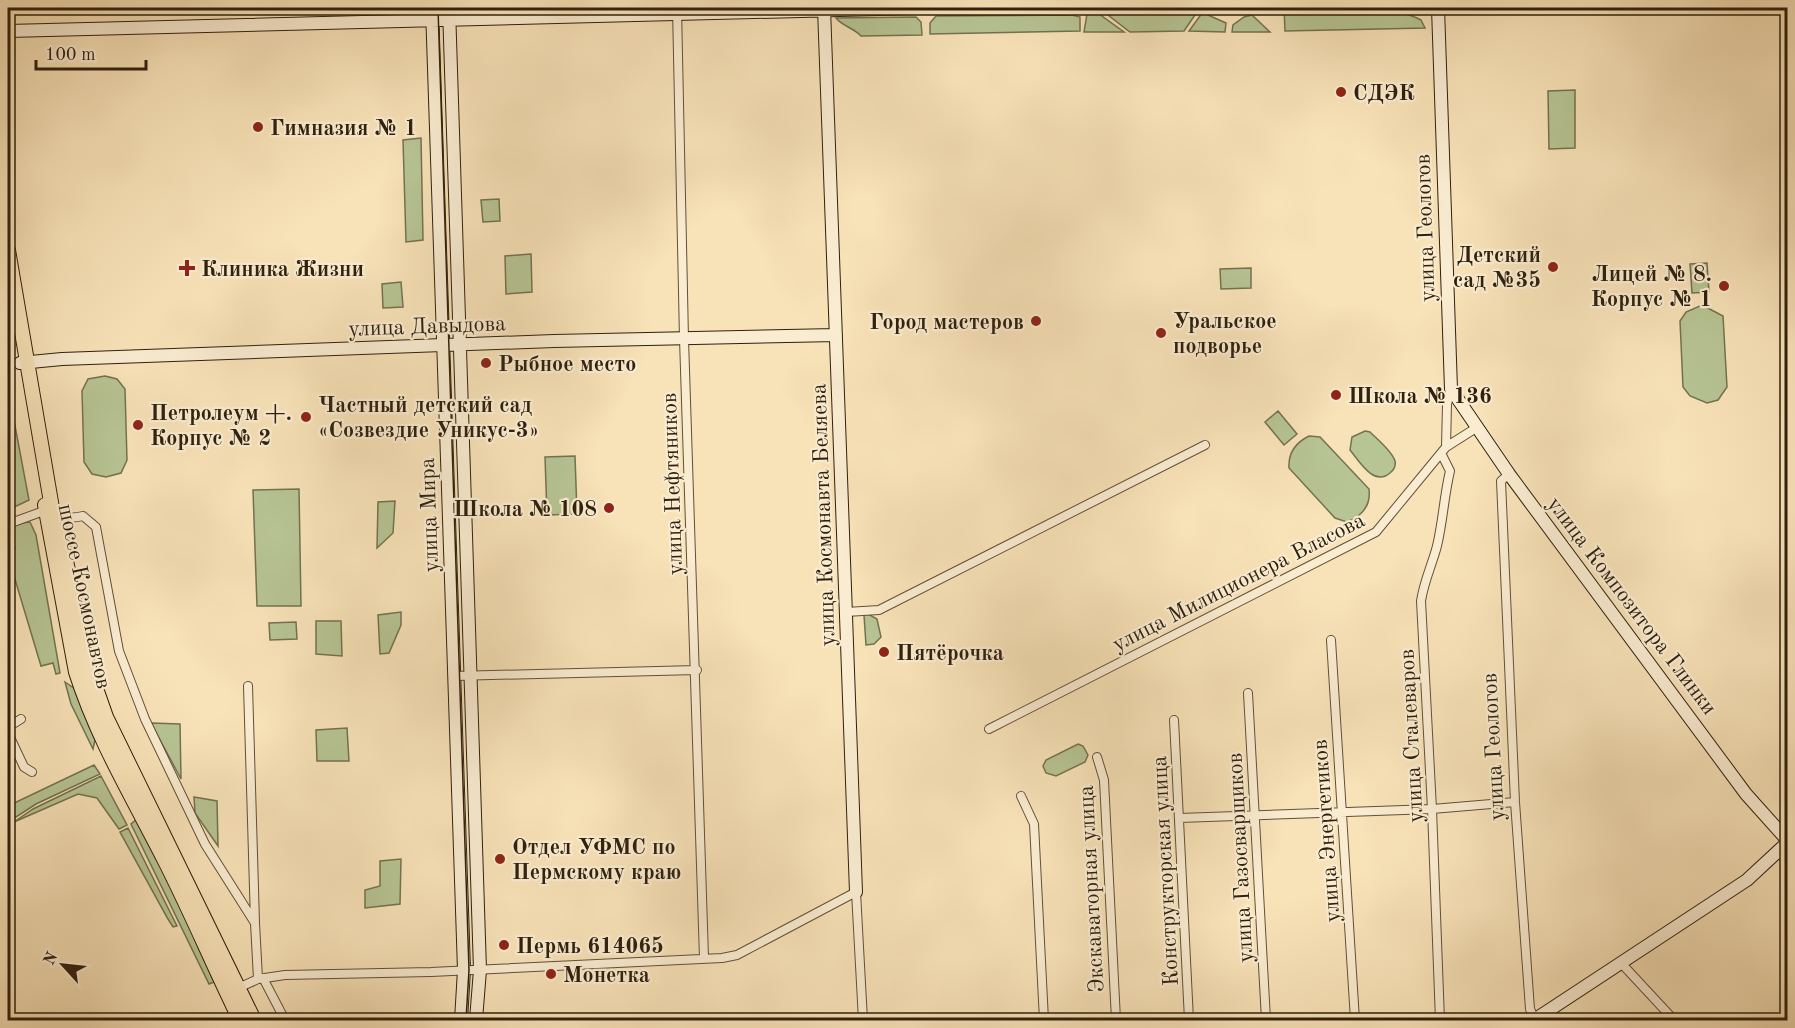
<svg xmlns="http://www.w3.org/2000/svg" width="1795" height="1028" viewBox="0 0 1795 1028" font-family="'Old Standard TT',serif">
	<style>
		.green { fill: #b7c494; stroke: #737250; stroke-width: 1.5 }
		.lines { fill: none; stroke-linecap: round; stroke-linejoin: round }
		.street-casing { stroke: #615038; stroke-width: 10 }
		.secondary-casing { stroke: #2f200d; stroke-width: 14 }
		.primary-casing { stroke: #2f200d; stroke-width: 16 }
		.street { stroke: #faecd1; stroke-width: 8 }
		.secondary { stroke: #faecd1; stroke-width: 12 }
		.primary { stroke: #f8e2b8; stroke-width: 14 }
		.tram { stroke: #2f200d; stroke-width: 1.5 }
		.poi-dot { fill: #8f2418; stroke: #faecd1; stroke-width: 2 }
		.labels { text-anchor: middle; stroke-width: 4.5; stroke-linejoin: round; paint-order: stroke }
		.poi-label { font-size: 22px; font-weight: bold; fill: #2f200d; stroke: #faecd1; text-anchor: start }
		.street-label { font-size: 22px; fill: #2f200d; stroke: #faecd1 }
	</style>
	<rect width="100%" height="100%" fill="#f8e2b8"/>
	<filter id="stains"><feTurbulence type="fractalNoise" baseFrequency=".00333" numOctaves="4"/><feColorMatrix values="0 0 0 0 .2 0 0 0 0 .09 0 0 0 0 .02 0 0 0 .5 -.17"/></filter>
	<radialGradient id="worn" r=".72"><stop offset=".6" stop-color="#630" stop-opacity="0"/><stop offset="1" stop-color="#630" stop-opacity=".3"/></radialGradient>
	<path class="green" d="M1284,8C1324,7 1386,2 1421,20L1425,28L1285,31Z
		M1199,9L1184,31L1130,32L1104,12Z
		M1205,9H1209L1208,15L1226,23L1225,32L1189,31Z
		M1087,14H1099L1124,32H1084Z
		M1072,15L1080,17V31L930,34V23L936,16Z
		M1252,15L1270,32H1232L1233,25L1244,17Z
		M916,17L921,22L922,35L861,36C854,28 842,26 836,18Z
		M1575,90V148L1549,149L1548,91Z
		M421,138L423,240L406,242L403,140Z
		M499,199L500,221L483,222L481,200Z
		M531,254L532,292L506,294L505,256Z
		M1707,263L1709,292L1692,293L1690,264Z
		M1251,268V288L1221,289L1220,269Z
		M401,282L403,307L383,308L382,284Z
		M1702,305L1723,316L1727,387L1718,400L1707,403L1690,396L1683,387L1680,321L1686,312Z
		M105,376L117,379L125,389L127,460L121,473L106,477L92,474L84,462L82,391L88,379Z
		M8,405L13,415L29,500L8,510Z
		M1278,411L1297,434L1284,445L1265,422Z
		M1365,431L1370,432C1377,439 1392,451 1395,461C1396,466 1394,470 1390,473C1374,487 1359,461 1350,450L1352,437Z
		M1309,436L1320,437L1369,489C1371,505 1362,516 1347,522L1335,518L1289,468C1288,453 1295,443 1309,436Z
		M575,456L577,514L547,515L545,457Z
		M299,489L301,606H257L253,490Z
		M395,501L393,533L377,548L378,502Z
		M30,522L36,535L60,673L56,674L53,663L41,666L8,556V552L15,548L11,533L13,524Z
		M401,612V625L389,653L380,654L378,615Z
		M868,614L877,619L881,637L874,644L866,645L864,615Z
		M316,621H341L342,656L316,654Z
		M296,622L297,639L270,640L269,623Z
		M65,682L75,689L95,740L93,749L71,704Z
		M151,723L180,724L181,779Z
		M347,728L349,761H317L316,730Z
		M1078,744L1083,746L1088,755L1085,762L1056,776L1046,773L1043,766L1046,760Z
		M94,765L100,774L36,804L13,819L9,811L10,805Z
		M101,776L127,825L119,829L97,798L78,794L14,822L33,809Z
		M194,797L217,801L218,846L195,813Z
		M136,820L183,908L214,982L209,984L131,824Z
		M128,828L177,926L173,927L168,919L120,832Z
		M401,859L400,904L365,908V890L380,886V861Z"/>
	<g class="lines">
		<defs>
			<path id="street" d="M677,8L684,339L704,958
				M1446,447L1447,404L1451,389
				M1509,474L1501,481L1515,802L1530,1009L1535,1020
				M8,524L52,508C62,518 70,519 83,516L96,527L119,651L145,719L205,844L255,923L258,979
				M846,612L879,610L1205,445
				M1331,640L1355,1020
				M454,676L697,670
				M248,686L255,922
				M1248,693L1266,1020
				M1174,720L1189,1020
				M8,727L21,719
				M989,729L1376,532L1446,447L1476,428
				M8,733L24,767L32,772
				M1097,757L1104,780L1116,1020
				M1021,796L1034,824L1044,1020
				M1179,818L1432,809L1515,802
				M1779,852L1788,863
				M1622,964L1674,1020
				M263,978L285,1020
				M236,989L258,979L285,975L431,972L722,958L737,955L856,892L863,1020
				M1440,1020L1432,809L1421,601C1424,581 1432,565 1437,546C1443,521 1444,496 1450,471L1442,455"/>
			<path id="secondary" d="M432,8L464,970L461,1020
				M449,8L480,970L476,1020
				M824,8L856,892
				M1438,8L1451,389L1509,474L1746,794L1788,841
				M8,31L917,8
				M20,363L62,359L554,341L836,335
				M1534,1020L1747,880L1788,842"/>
			<path id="primary" d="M8,250L52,508L60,530L85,657L106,717L254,1020
				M45,505L76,672C97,738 133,798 164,859C191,912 214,967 240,1020"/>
		</defs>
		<use href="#street" class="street-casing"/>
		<use href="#secondary" class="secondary-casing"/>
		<use href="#primary" class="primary-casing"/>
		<use href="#street" class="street"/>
		<use href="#secondary" class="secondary"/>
		<use href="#primary" class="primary"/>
		<path class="tram" d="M438,8L469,970L466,1020"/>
	</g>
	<g class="poi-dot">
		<circle cx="1341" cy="92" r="6"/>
		<circle cx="258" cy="127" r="6"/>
		<circle cx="1553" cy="267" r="6"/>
		<path d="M184 259h6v6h6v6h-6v6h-6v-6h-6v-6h6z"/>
		<circle cx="1724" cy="286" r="6"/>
		<circle cx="1036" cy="321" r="6"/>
		<circle cx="1161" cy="333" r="6"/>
		<circle cx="486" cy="363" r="6"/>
		<circle cx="1336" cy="395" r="6"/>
		<circle cx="306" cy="417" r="6"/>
		<circle cx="138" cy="425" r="6"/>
		<circle cx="609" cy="508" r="6"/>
		<circle cx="884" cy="652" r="6"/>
		<circle cx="500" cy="859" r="6"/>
		<circle cx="504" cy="945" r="6"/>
		<circle cx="551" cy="974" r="6"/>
	</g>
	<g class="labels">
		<g class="poi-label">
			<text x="1353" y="100">СДЭК</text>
			<text x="270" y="135">Гимназия № 1</text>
			<text x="1541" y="262" text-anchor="end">Детский<tspan x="1541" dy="25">сад №35</tspan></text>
			<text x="201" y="276">Клиника Жизни</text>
			<text x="1712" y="281" text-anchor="end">Лицей № 8.<tspan x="1712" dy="25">Корпус № 1</tspan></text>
			<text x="1173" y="328">Уральское<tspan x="1173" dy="25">подворье</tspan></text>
			<text x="1024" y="329" text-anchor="end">Город мастеров</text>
			<text x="498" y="371">Рыбное место</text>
			<text x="1348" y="403">Школа № 136</text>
			<text x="318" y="412">Частный детский сад<tspan x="318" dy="25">«Созвездие Уникус-3»</tspan></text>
			<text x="150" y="420">Петролеум +.<tspan x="150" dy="25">Корпус № 2</tspan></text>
			<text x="597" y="516" text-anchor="end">Школа № 108</text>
			<text x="896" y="660">Пятёрочка</text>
			<text x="512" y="854">Отдел УФМС по<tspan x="512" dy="25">Пермскому краю</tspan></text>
			<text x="516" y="953">Пермь 614065</text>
			<text x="563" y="982">Монетка</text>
		</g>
		<g class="street-label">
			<text transform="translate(1424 228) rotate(-92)" y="8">улица Геологов</text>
			<text transform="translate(427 325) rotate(-2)" y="8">улица Давыдова</text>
			<text transform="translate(671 484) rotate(-92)" y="8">улица Нефтяников</text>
			<text transform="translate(428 515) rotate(-92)" y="8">улица Мира</text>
			<text transform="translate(822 515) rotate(-92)" y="8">улица Космонавта Беляева</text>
			<text transform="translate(1238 581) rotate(-27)" y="8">улица Милиционера Власова</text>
			<text transform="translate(86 596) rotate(78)" y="8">шоссе Космонавтов</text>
			<text transform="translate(1633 605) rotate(53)" y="8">улица Композитора Глинки</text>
			<text transform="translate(1410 736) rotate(-93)" y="8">улица Сталеваров</text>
			<text transform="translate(1492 747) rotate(-93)" y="8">улица Геологов</text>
			<text transform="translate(1325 831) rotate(-94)" y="8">улица Энергетиков</text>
			<text transform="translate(1239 858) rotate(-93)" y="8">улица Газосварщиков</text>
			<text transform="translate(1164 871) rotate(-93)" y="8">Конструкторская улица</text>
			<text transform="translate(1090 889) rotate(-93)" y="8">Экскаваторная улица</text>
		</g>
	</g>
	<rect width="1795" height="1028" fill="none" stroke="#f8e2b8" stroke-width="30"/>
	<rect x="9" y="9" width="1777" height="1010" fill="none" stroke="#2f200d" stroke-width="3"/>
	<rect x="15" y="15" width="1765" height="998" fill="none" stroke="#2f200d" stroke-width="1.5"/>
	<g transform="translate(63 965) rotate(297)" stroke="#faecd1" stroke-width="4.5" paint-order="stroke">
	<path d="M0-4.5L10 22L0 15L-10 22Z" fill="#2f200d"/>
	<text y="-9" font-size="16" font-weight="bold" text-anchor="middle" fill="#2f200d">N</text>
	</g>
	<path d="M36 60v9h110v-9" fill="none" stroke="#2f200d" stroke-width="3"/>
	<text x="45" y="60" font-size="18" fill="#2f200d" stroke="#faecd1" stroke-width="4.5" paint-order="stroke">100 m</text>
	<rect width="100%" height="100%" filter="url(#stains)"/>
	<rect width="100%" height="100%" fill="url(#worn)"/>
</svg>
